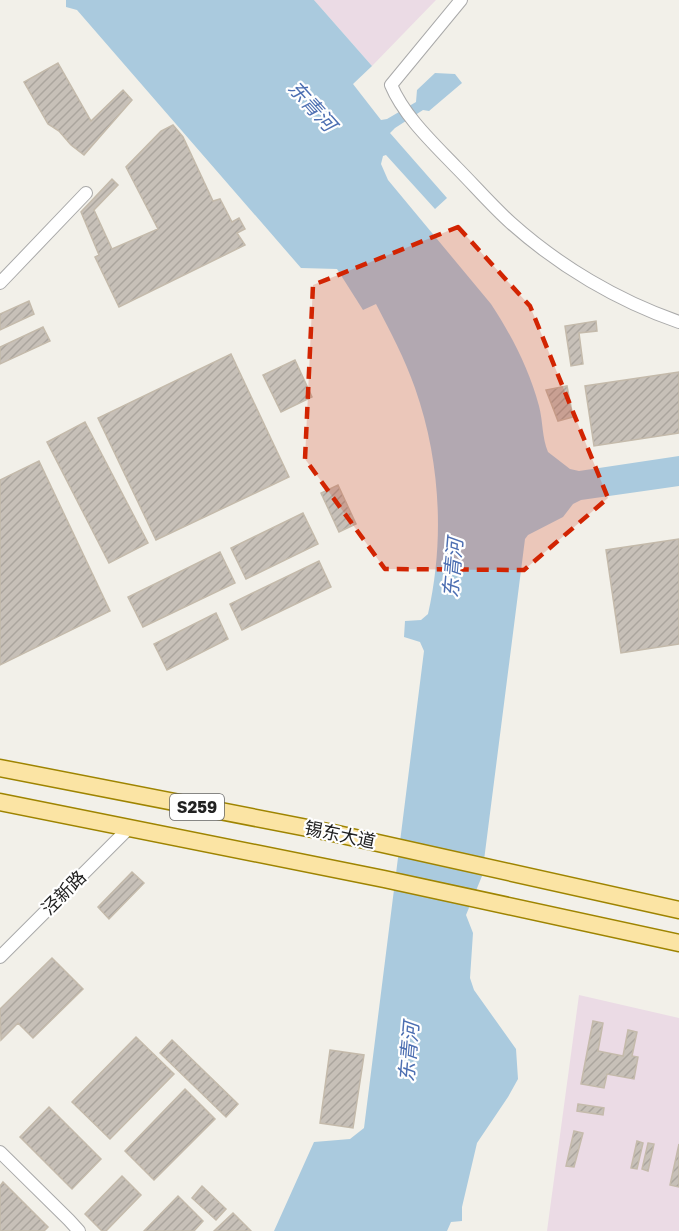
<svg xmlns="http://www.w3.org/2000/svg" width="679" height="1231" viewBox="0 0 679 1231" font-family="'Golos Text','Noto Sans SC',sans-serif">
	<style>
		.industrial { fill: #ebdbe5 }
		.water { fill: #aacade }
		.building { fill: url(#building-hatch); stroke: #c4baab; stroke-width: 1.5 }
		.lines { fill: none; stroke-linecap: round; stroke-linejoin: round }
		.minor-casing { stroke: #a9a9a9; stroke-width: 14 }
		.major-casing { stroke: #9e8401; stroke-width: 19 }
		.minor { stroke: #fff; stroke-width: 12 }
		.major { stroke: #fbe4a4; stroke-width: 16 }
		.marked { fill: #d22402; fill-opacity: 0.2; stroke: #d22402; stroke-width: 4.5; stroke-dasharray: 12 8; stroke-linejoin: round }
		.labels { text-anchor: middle; stroke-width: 4.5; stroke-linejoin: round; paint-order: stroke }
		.shield { fill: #fff; stroke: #646464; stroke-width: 1.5 }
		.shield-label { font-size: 16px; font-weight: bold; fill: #222 }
		.street-label { font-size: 18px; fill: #222; stroke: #fff }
		.water-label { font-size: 20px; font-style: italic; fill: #4d6fb2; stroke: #fff }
	</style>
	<defs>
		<pattern id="building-hatch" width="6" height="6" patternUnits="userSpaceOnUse" patternTransform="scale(1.5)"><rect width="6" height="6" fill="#c7c0b8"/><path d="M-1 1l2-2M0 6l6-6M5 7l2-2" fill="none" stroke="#aba59e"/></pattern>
	</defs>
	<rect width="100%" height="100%" fill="#f2f0e9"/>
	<path class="industrial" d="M314,0H436L372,66Z
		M579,995L679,1018V1231H547Z"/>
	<path class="water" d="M66,0H314L372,66L353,84L381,120L387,119L416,102L417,90L435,73L455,74L462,83L429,111L423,110L395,128L390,133L447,198L435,209L386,155L383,156L381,164L388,180L491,304C512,336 529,369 539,406C543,421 542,438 548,452L570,469L579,471L679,456V486L581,500L573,504L563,517L528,535L525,539L482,876L466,915L473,933L470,978L474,990L516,1049L518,1079L508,1097L477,1143L462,1207V1221L451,1222L447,1231H274L314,1142L350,1139L364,1128L424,651L420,642L404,637L405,621L421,620L428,614C445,539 440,459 415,388C405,359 390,331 376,304L363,310L337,269L301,268L77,10L66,7Z"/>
	<path class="building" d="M58,63L91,121L123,90L132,100L84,155L71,145L59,131L48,124L24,82Z
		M173,125L183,137L213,201L220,199L232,222L239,218L245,229L237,233L245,245L119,307L95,257L99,255L81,212L112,179L118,185L94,210L112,249L158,229L126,167L161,131Z
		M29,301L34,314L0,330V314Z
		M596,321L597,331L579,333L583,364L571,366L565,326Z
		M43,327L50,341L0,364V347Z
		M231,354L289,477L156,540L98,418Z
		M295,360L312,397L281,412L263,375Z
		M679,372V433L594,446L585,386Z
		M567,386L573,417L558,421L546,390Z
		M85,422L148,543L109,563L47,442Z
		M39,461L110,611L0,665V480Z
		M338,485L356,524L339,532L321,493Z
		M303,513L318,544L246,579L231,548Z
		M679,539V644L621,653L606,550Z
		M220,552L235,583L143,627L128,597Z
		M319,561L331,587L242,630L230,604Z
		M216,613L228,639L167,670L154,644Z
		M132,872L144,883L109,919L98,907Z
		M52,958L83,989L33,1038L18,1023L1,1040L0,1009Z
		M593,1021L603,1023L598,1051L623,1056L628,1030L637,1032L632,1056L638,1057L634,1079L607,1074L604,1088L581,1084Z
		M136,1037L174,1074L110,1139L72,1102Z
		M172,1040L238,1104L226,1117L160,1053Z
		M330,1050L364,1055L353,1128L320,1123Z
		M185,1089L215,1119L154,1180L125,1151Z
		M578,1104L604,1108L603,1115L577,1111Z
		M49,1107L101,1159L72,1189L20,1137Z
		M574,1131L583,1133L574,1167L566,1166Z
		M637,1141L643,1143L637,1169L631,1168Z
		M648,1143L654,1144L648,1171L642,1169Z
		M679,1144V1187L670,1185Z
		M122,1176L141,1195L106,1231H102L85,1214Z
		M3,1182L48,1227L44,1231H0V1186Z
		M202,1186L226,1209L216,1220L192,1198Z
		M178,1196L203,1221L194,1231H144Z
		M233,1213L251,1231H214Z"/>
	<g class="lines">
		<defs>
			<path id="minor" d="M461,0L391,85C404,116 433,143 456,167C474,185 491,205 511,223C559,266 618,301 679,322
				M0,283L86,193
				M0,957L128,829
				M0,1152L69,1220L79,1231"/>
			<path id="major" d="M0,768L333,833L679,910
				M0,802L384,879L679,943"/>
		</defs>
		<use href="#minor" class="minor-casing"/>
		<use href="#major" class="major-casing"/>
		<use href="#minor" class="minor"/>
		<use href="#major" class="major"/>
	</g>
	<path class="marked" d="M458,227L530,306L608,498L524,570L385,569L305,459L313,285Z"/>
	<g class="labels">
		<rect class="shield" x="170" y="794" width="54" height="26" rx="4.5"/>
		<g class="shield-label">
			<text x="197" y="813">S259</text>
		</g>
		<g class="street-label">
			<text transform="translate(340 835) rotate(12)" y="6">锡东大道</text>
			<text transform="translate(64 893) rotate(-45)" y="6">泾新路</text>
		</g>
		<g class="water-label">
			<text transform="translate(312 106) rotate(48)" y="7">东青河</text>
			<text transform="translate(453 568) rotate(-85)" y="7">东青河</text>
			<text transform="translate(409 1052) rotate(-85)" y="7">东青河</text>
		</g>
	</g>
</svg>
